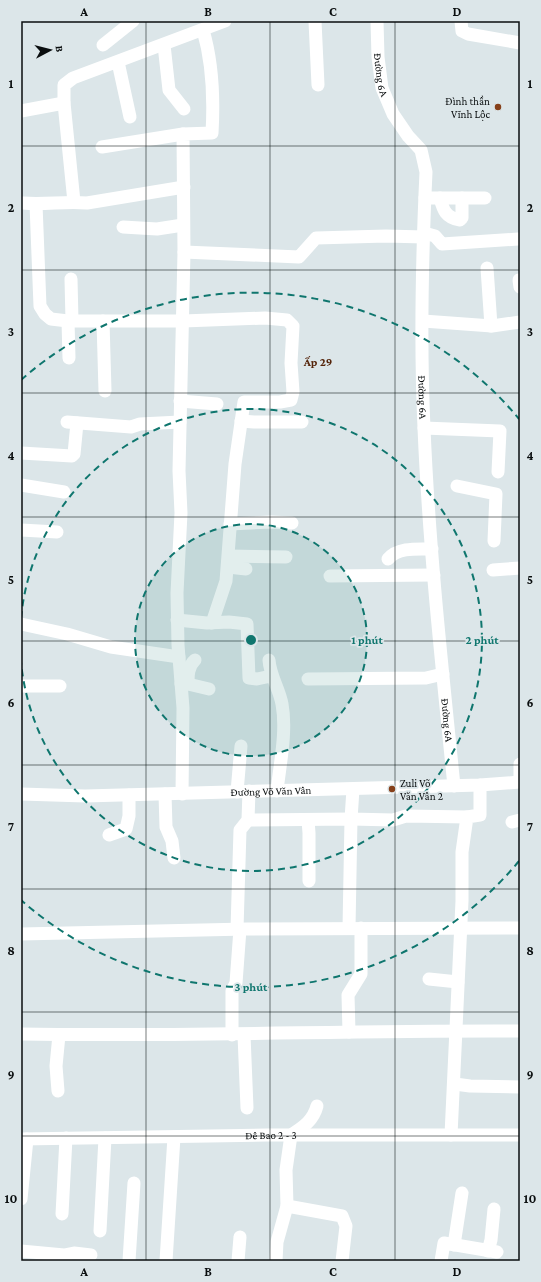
<svg xmlns="http://www.w3.org/2000/svg" width="541" height="1282" viewBox="0 0 541 1282" font-family="'Crimson Pro',serif">
	<style>
		.lines { fill: none; stroke-linecap: round; stroke-linejoin: round }
		.minor { stroke: #fff; stroke-width: 13 }
		.grid { fill: none; stroke: #0a0e0f; stroke-width: 1; stroke-opacity: 0.55 }
		.ring { fill: none; stroke: #0f766e; stroke-width: 2; stroke-dasharray: 7 5 }
		.poi-dot { fill: #86401a; stroke: #dce6e9; stroke-width: 1.5 }
		.labels { text-anchor: middle; stroke-width: 3.5; stroke-linejoin: round; paint-order: stroke }
		.street-label { font-size: 11px; fill: #0a0e0f; stroke: #dce6e9 }
		.poi-label { font-size: 11px; fill: #0a0e0f; stroke: #dce6e9; text-anchor: end }
		.neighbourhood-label { font-size: 12px; font-weight: bold; fill: #55250b; stroke: #dce6e9 }
		.centre { fill: #0f766e; stroke: #dce6e9; stroke-width: 2 }
		.ring-label { font-size: 12px; text-anchor: middle; font-weight: bold; fill: #0f766e; stroke: #dce6e9; stroke-width: 3.5; stroke-linejoin: round; paint-order: stroke }
		.neatline { fill: none; stroke: #0a0e0f; stroke-width: 1.5 }
		.grid-label { font-size: 13px; text-anchor: middle; font-weight: bold; fill: #0a0e0f }
	</style>
	<rect width="100%" height="100%" fill="#dce6e9"/>
	<g class="lines">
		<g class="minor">
			<path d="M315,21L318,85"/>
			<path id="s1" d="M377,21L378,57L382,88L393,114L408,136L421,150L426,172C422,257 420,343 424,428C429,548 442,667 454,786"/>
			<path d="M461,21L462,31L468,34L520,43"/>
			<path d="M103,45L133,21"/>
			<path d="M164,45L169,90L184,109"/>
			<path d="M118,62L130,117"/>
			<path d="M21,111L64,103"/>
			<path d="M102,147L183,134"/>
			<path d="M425,198H485"/>
			<path d="M440,198C443,210 446,218 460,220L462,218V198"/>
			<path d="M74,202L64,103V85L73,78L225,21"/>
			<path d="M23,203C44,205 65,201 87,203L184,187"/>
			<path d="M36,204L40,306L45,314L51,319L68,321H183L265,318L287,320L293,326L291,363L293,392L291,400L280,402H244L235,464L226,581L212,623"/>
			<path d="M123,227L157,229L183,225"/>
			<path d="M424,233L435,236L442,244L518,239"/>
			<path d="M184,252L299,257L316,238L386,236L424,237"/>
			<path d="M487,268L491,326"/>
			<path d="M71,279L72,321"/>
			<path d="M519,280L520,287"/>
			<path d="M68,321L69,358"/>
			<path d="M103,321L105,391"/>
			<path d="M423,321L492,326L520,322"/>
			<path d="M180,401L217,404"/>
			<path d="M241,421L254,422H302"/>
			<path d="M67,422L131,427L140,424L180,422"/>
			<path d="M424,428L500,431L498,472"/>
			<path d="M21,453L72,456L74,454L77,423"/>
			<path d="M21,485L64,492"/>
			<path d="M457,486L496,494L494,541"/>
			<path d="M230,524L271,522L292,523"/>
			<path d="M21,530L57,532"/>
			<path d="M229,556L286,557"/>
			<path d="M388,559C398,547 418,549 432,549"/>
			<path d="M228,567L246,569"/>
			<path d="M493,570L520,568"/>
			<path d="M330,576L434,575"/>
			<path d="M177,620L207,623L229,622L247,624L249,678L257,679L271,676"/>
			<path d="M21,624L67,634L111,647L179,657"/>
			<path d="M269,660C270,676 279,688 282,704C287,731 280,763 277,791"/>
			<path d="M308,679L426,678L443,674"/>
			<path d="M181,684H188L209,689"/>
			<path d="M188,684C188,676 188,666 195,660"/>
			<path d="M21,686H60"/>
			<path d="M520,764V778"/>
			<path d="M353,789L351,819L393,820L406,816L467,817"/>
			<path d="M237,792L241,746"/>
			<path id="s2" d="M21,794L85,796L480,785L520,782"/>
			<path d="M165,794L166,827L172,841L174,858"/>
			<path d="M182,794L183,708L178,645L177,593L181,513L179,471L184,252L183,134L212,133C214,99 213,64 203,30"/>
			<path d="M248,820L351,819L349,928"/>
			<path d="M308,820L309,833V881"/>
			<path d="M512,822L520,820"/>
			<path d="M109,835L126,829L129,816V795"/>
			<path d="M237,929L240,830L248,820L249,791"/>
			<path d="M21,934L247,929L520,928"/>
			<path d="M429,979L458,982"/>
			<path d="M349,1032L348,995L361,974V928"/>
			<path d="M21,1034C187,1037 354,1030 520,1031"/>
			<path d="M232,1035V991L236,983L240,929"/>
			<path d="M244,1035L247,1108"/>
			<path d="M455,1084L470,1086L520,1087"/>
			<path d="M58,1091L56,1066L59,1035"/>
			<path d="M451,1135L462,901V852L467,817L480,815V785"/>
			<path id="s3" d="M21,1139L267,1135H520"/>
			<path d="M21,1199L27,1139"/>
			<path d="M287,1206L342,1216L346,1226L342,1261"/>
			<path d="M62,1214L66,1138"/>
			<path d="M100,1231L105,1138"/>
			<path d="M454,1245L462,1193"/>
			<path d="M21,1251L64,1255L74,1253L91,1255"/>
			<path d="M488,1251L491,1240L494,1209"/>
			<path d="M129,1261L134,1183"/>
			<path d="M166,1261L174,1137"/>
			<path d="M238,1261L240,1237"/>
			<path d="M276,1261L277,1242L287,1206L286,1170L291,1135C303,1127 313,1121 317,1106"/>
			<path d="M441,1261L444,1243L497,1252"/>
		</g>
	</g>
	<path class="grid" d="M146,21V1261M270,21V1261M395,21V1261M21,146H520M21,270H520M21,393H520M21,517H520M21,641H520M21,765H520M21,889H520M21,1012H520M21,1136H520"/>
	<circle cx="251" cy="640" r="116" fill="#0f766e" fill-opacity=".12"/>
	<g class="ring">
		<circle cx="251" cy="640" r="116"/>
		<path d="M21 618A231 231 0 1 1 21 662"/>
		<path d="M519 861A347 347 0 0 1 21 900M21 380A347 347 0 0 1 519 419"/>
	</g>
	<g class="poi-dot">
		<circle cx="498" cy="107" r="4"/>
		<circle cx="392" cy="789" r="4"/>
	</g>
	<g class="labels">
		<g class="street-label">
			<text dy="4" stroke="none"><textPath href="#s1" startOffset="54">Đường 6A</textPath></text>
			<text dy="4" stroke="none"><textPath href="#s1" startOffset="389">Đường 6A</textPath></text>
			<text dy="4" stroke="none"><textPath href="#s1" startOffset="713">Đường 6A</textPath></text>
			<text dy="4" stroke="none"><textPath href="#s2" startOffset="250">Đường Võ Văn Vân</textPath></text>
			<text dy="4" stroke="none"><textPath href="#s3" startOffset="250">Đê Bao 2 - 3</textPath></text>
		</g>
		<g class="poi-label">
			<text x="490" y="105">Đình thần<tspan x="490" dy="13">Vĩnh Lộc</tspan></text>
			<text x="400" y="787" text-anchor="start">Zuli Võ<tspan x="400" dy="13">Văn Vân 2</tspan></text>
		</g>
		<g class="neighbourhood-label">
			<text x="318" y="366">Ấp 29</text>
		</g>
	</g>
	<circle cx="251" cy="640" r="6" class="centre"/>
	<g class="ring-label">
		<text x="367" y="644">1 phút</text>
		<text x="482" y="644">2 phút</text>
		<text x="251" y="991">3 phút</text>
	</g>
	<rect width="541" height="1282" fill="none" stroke="#dce6e9" stroke-width="44"/>
	<g transform="translate(50 50) rotate(83)" stroke="#dce6e9" stroke-width="3" paint-order="stroke">
	<path d="M0-3L7 15L0 10L-7 15Z" fill="#0a0e0f"/>
	<text y="-6" font-size="11" font-weight="bold" text-anchor="middle" fill="#0a0e0f">B</text>
	</g>
	<rect x="22" y="22" width="497" height="1238" class="neatline"/>
	<g class="grid-label">
		<text x="84" y="16">A</text>
		<text x="208" y="16">B</text>
		<text x="333" y="16">C</text>
		<text x="457" y="16">D</text>
		<text x="11" y="88">1</text>
		<text x="530" y="88">1</text>
		<text x="11" y="212">2</text>
		<text x="530" y="212">2</text>
		<text x="11" y="336">3</text>
		<text x="530" y="336">3</text>
		<text x="11" y="460">4</text>
		<text x="530" y="460">4</text>
		<text x="11" y="584">5</text>
		<text x="530" y="584">5</text>
		<text x="11" y="707">6</text>
		<text x="530" y="707">6</text>
		<text x="11" y="831">7</text>
		<text x="530" y="831">7</text>
		<text x="11" y="955">8</text>
		<text x="530" y="955">8</text>
		<text x="11" y="1079">9</text>
		<text x="530" y="1079">9</text>
		<text x="11" y="1203">10</text>
		<text x="530" y="1203">10</text>
		<text x="84" y="1276">A</text>
		<text x="208" y="1276">B</text>
		<text x="333" y="1276">C</text>
		<text x="457" y="1276">D</text>
	</g>
</svg>
